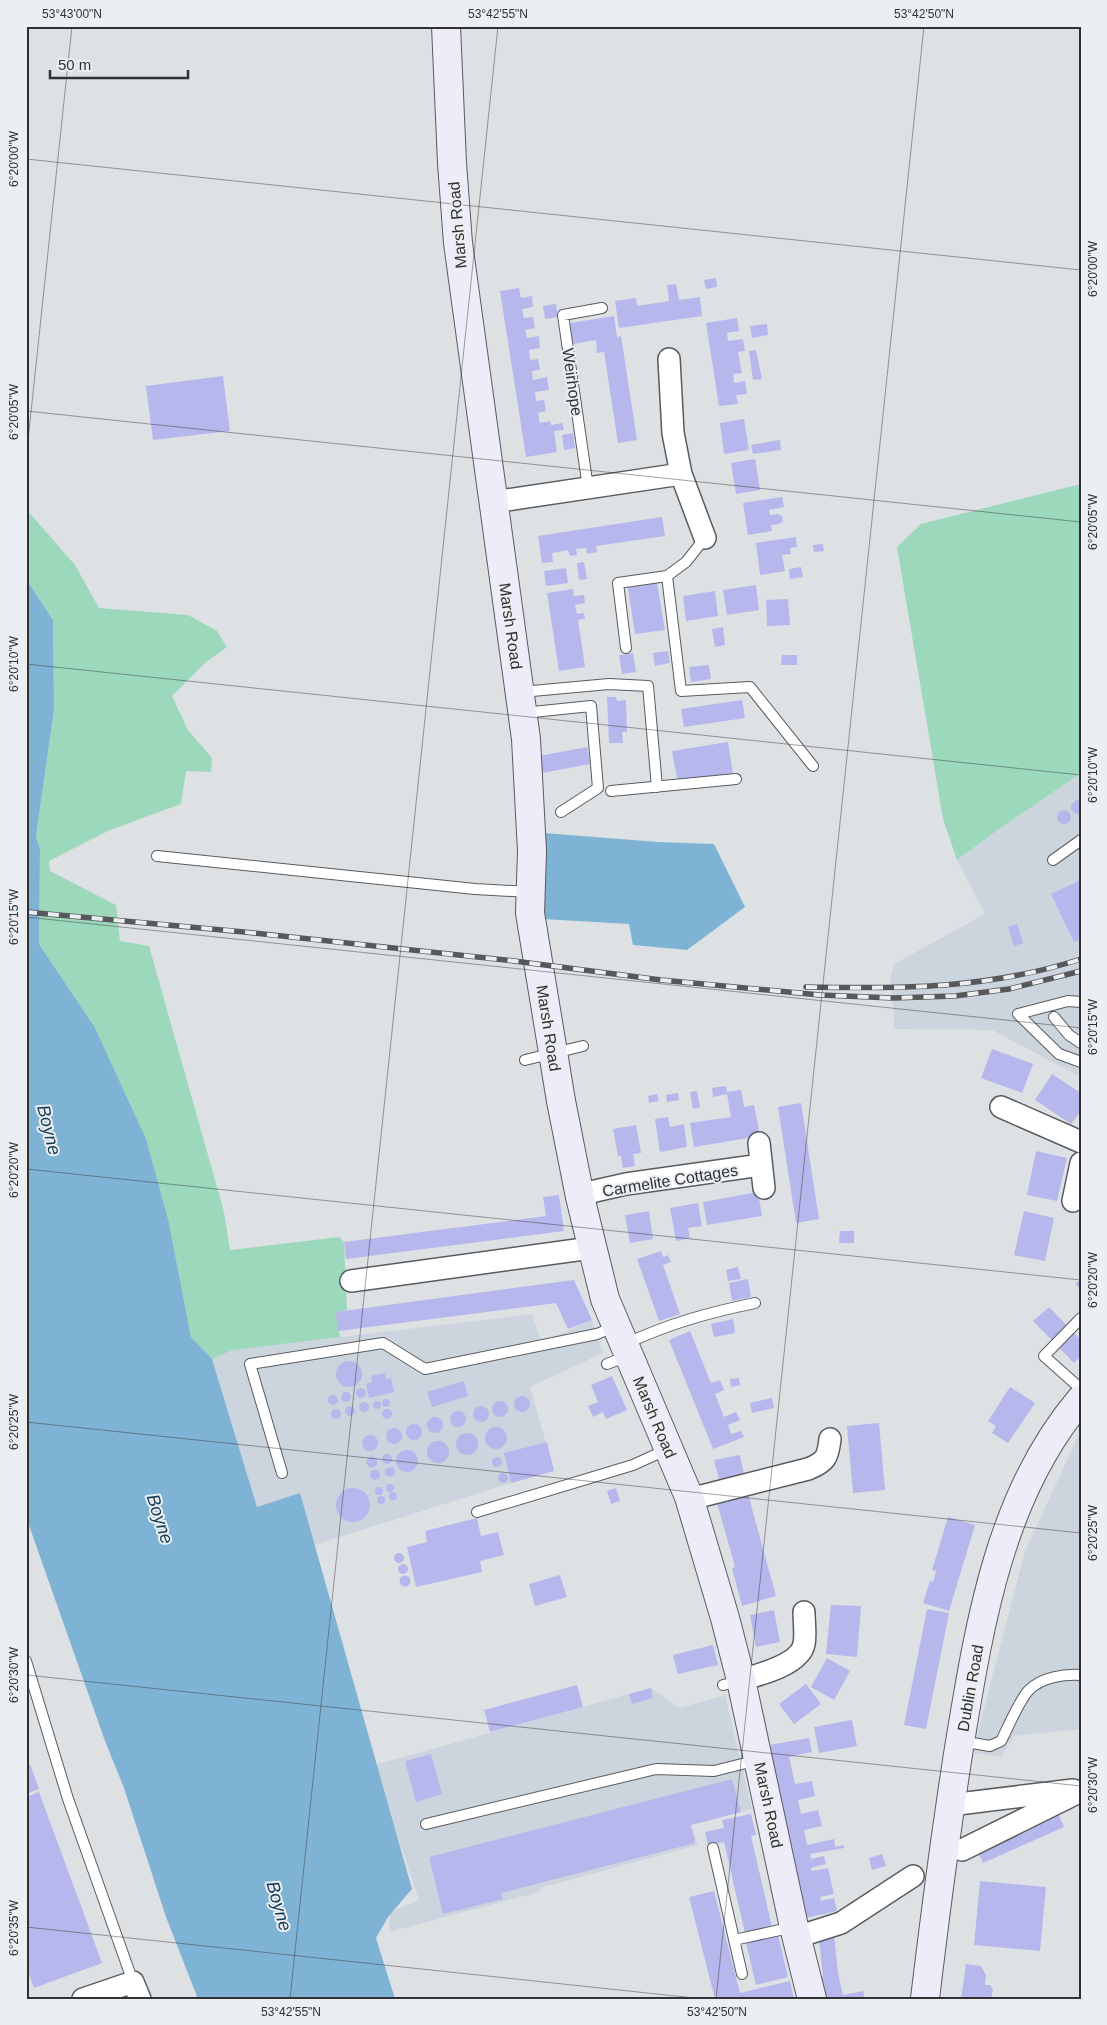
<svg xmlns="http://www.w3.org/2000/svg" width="1107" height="2025" viewBox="0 0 1107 2025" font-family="Arial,sans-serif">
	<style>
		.built { fill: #ccd4dd }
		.green { fill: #9cd8bc }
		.water { fill: #7fb3d6 }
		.building { fill: #b6b7ec }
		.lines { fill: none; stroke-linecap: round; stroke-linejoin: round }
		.lane-casing { stroke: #595c5f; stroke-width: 12 }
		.street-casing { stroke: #595c5f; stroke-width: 24 }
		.secondary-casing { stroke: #595c5f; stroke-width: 30 }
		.lane { stroke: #fff; stroke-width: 10 }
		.street { stroke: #fff; stroke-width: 21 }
		.secondary { stroke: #efecfa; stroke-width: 28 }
		.rail-casing { stroke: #57585a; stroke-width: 5.5 }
		.rail { stroke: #ebeef2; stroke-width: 4; stroke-dasharray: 11; stroke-linecap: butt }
		.ticks { fill: none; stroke: #303132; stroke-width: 1; stroke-opacity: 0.45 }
		.labels { text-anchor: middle; stroke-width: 4; stroke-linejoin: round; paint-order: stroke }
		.street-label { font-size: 16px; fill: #303132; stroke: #ebeef2 }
		.water-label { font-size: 18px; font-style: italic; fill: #133d55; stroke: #ebeef2 }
		.neatline { fill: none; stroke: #303132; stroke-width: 2 }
		.ticks-label { font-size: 12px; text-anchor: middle; fill: #303132 }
	</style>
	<rect width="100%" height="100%" fill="#dee1e4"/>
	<path class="built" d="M1081,773V1077L992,1030L894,1029V1014L890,979L894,964L985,914L957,860L999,829Z
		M532,1314L541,1342L592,1320L603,1353L530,1387L554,1471L511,1483L314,1545L300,1494L257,1507L212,1359L233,1350Z
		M1081,1430V1729L1014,1736L1001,1757L974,1753L978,1732L1025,1551Z
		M651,1688L680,1708L725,1695L752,1809L691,1825L698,1845L543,1887L539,1892L389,1932L390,1912L419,1900L374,1765Z"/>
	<path class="green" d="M1081,484V773L999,829L957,860L943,819L897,547L921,524Z
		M26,509L75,565L99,608L188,615L217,631L227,647L205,663L172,696L188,730L212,758L211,772L186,771L181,804L110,830L49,861L50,871L116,905L120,941L149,946L224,1212L230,1250L339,1237L344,1242L347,1310L336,1312L340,1337L233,1350L212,1359L191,1337L169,1223L94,1026L39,944L40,849L36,836L54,710L53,620L26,579Z"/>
	<path class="water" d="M26,579L53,620L54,710L36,836L40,849L39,944L94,1026L146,1139L169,1223L191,1337L212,1359L257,1507L300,1493L412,1889L388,1917L376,1938L395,1999H198L166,1917L124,1788L105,1741L26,1517Z
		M544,833L658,842L714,844L745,907L687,950L633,945L629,924L543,919Z"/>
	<path class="building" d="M716,278L717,287L706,289L704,280Z
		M676,284L679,300L700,297L702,316L619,328L615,301L636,298L637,306L669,301L667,285Z
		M519,288L521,298L532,296L533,307L522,309L524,318L533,317L535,328L525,330L527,338L539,336L540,348L529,350L530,360L538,359L540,370L532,371L533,380L547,377L549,390L535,392L536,401L544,400L546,411L538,413L540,423L550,421L551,425L562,423L564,430L554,431L557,452L526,457L500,291Z
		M556,304L558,317L545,319L543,306Z
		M614,316L617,337L621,336L637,440L618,443L604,352L597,353L596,340L573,344L570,323Z
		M737,318L739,331L727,333L728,341L743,339L745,351L738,352L742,373L733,374L734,383L745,381L747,394L736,395L738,404L719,406L706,323Z
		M767,324L768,335L752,338L750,326Z
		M756,350L762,379L753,380L749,351Z
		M223,376L230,431L153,440L146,386Z
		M744,419L749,450L724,454L720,423Z
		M573,433L575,448L564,450L562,435Z
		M780,440L781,450L753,454L751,445Z
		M755,459L760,490L736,494L731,463Z
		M782,497L784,507L769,510L770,515L778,514L782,516L783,521L779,524L771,525L772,531L748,535L743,503Z
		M662,517L665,536L596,546L597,552L587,554L586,548L576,549L577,555L570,556L568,550L552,553L553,562L542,563L538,536Z
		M796,537L797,547L790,548L791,554L782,555L785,571L760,575L756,543Z
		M823,544L824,551L814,552L813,545Z
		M584,562L587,579L579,580L577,563Z
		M801,567L803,577L790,579L789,569Z
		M566,568L568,583L546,586L544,571Z
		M657,583L665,630L635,634L628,588Z
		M756,585L759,610L727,615L723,590Z
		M573,589L574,596L584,595L585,603L575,605L577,614L584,613L585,619L578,620L585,667L559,671L547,593Z
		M715,591L718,616L686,621L683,596Z
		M788,599L790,625L767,626L766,600Z
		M723,627L725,645L715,647L712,629Z
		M668,651L670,663L655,666L653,653Z
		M633,653L636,672L622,674L619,655Z
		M782,655H797V665H781Z
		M709,665L711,679L691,682L689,667Z
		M607,697H616L617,701L626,700L627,732H622L623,743H609Z
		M742,700L745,718L684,727L681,709Z
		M728,742L733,773L678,783L672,751Z
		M587,747L590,764L542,773L539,756Z
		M1076,800H1081V813L1079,814L1074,813L1071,809V805Z
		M1057 817a7 7 0 1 1 14 0a7 7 0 1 1-14 0Z
		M1081,880V939L1074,942L1051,894Z
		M1017,924L1023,943L1014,946L1008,927Z
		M992,1049L1033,1064L1022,1093L981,1078Z
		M1052,1074L1081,1093V1111L1071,1124L1035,1100Z
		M726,1086L727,1092L741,1090L744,1107L754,1105L760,1136L694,1147L690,1123L731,1117L727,1094L713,1097L712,1088Z
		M697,1091L700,1107L693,1109L690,1092Z
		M678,1093L679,1100L667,1102L666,1095Z
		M657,1094L659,1101L649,1103L648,1096Z
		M801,1103L819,1219L796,1223L778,1107Z
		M668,1117L670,1127L684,1124L687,1147L660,1152L655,1119Z
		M636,1125L641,1153L633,1154L635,1166L623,1168L621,1156H618L613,1129Z
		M1036,1151L1067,1158L1057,1201L1027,1195Z
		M758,1192L762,1216L707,1225L703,1202Z
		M559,1195L564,1231L346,1259L344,1242L546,1216L543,1197Z
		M698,1203L702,1226L688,1228L690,1238L676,1241L670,1208Z
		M649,1211L653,1239L630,1243L625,1215Z
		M1024,1211L1054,1218L1045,1261L1014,1255Z
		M840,1231H854V1243H839Z
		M661,1251L663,1257L668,1255L671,1262L663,1265L680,1314L659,1321L637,1259Z
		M738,1267L741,1279L728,1281L726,1270Z
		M748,1279L751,1297L732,1301L729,1283Z
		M1081,1279V1289L1075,1284Z
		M574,1280L592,1320L568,1329L556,1303L338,1331L336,1312Z
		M1049,1307L1081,1340V1356L1074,1363L1033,1321Z
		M733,1319L735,1333L714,1337L711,1324Z
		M690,1331L711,1383L720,1380L724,1390L715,1394L724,1417L736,1412L740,1420L728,1425L731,1434L741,1431L744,1437L713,1449L669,1340Z
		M336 1374a13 13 0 1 1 26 0a13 13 0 1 1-26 0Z
		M385,1373L386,1379L391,1378L394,1392L369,1398L366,1384L372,1382L371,1376Z
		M612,1376L627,1410L606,1419L603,1412L593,1417L588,1406L598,1402L591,1385Z
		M739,1378L740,1385L731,1387L730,1379Z
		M464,1381L468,1396L432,1407L427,1392Z
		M1010,1387L1035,1403L1008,1443L992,1433L996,1426L988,1421Z
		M356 1393a5 5 0 1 1 10 0a5 5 0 1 1-10 0Z
		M341 1397a5 5 0 1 1 10 0a5 5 0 1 1-10 0Z
		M328 1400a5 5 0 1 1 10 0a5 5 0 1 1-10 0Z
		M514 1404a8 8 0 1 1 16 0a8 8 0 1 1-16 0Z
		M772,1398L774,1408L752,1413L750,1403Z
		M382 1403a4 4 0 1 1 8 0a4 4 0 1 1-8 0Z
		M492 1409a8 8 0 1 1 16 0a8 8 0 1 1-16 0Z
		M373 1405a4 4 0 1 1 8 0a4 4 0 1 1-8 0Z
		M359 1407a5 5 0 1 1 10 0a5 5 0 1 1-10 0Z
		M473 1414a8 8 0 1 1 16 0a8 8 0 1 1-16 0Z
		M345 1411a5 5 0 1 1 10 0a5 5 0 1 1-10 0Z
		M382 1414a5 5 0 1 1 10 0a5 5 0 1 1-10 0Z
		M331 1414a5 5 0 1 1 10 0a5 5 0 1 1-10 0Z
		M450 1419a8 8 0 1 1 16 0a8 8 0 1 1-16 0Z
		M427 1425a8 8 0 1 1 16 0a8 8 0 1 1-16 0Z
		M879,1423L885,1490L853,1493L847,1426Z
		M406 1432a8 8 0 1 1 16 0a8 8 0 1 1-16 0Z
		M485 1438a11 11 0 1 1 22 0a11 11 0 1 1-22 0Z
		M386 1436a8 8 0 1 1 16 0a8 8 0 1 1-16 0Z
		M456 1444a11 11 0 1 1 22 0a11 11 0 1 1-22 0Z
		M362 1443a8 8 0 1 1 16 0a8 8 0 1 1-16 0Z
		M427 1452a11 11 0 1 1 22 0a11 11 0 1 1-22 0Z
		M547,1442L554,1471L511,1483L504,1453Z
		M396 1461a11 11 0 1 1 22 0a11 11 0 1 1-22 0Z
		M382 1459a5 5 0 1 1 10 0a5 5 0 1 1-10 0Z
		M740,1455L744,1474L719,1479L714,1460Z
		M366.5 1462a5.5 5.5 0 1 1 11 0a5.5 5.5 0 1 1-11 0Z
		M492 1462a5 5 0 1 1 10 0a5 5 0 1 1-10 0Z
		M385 1472a5 5 0 1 1 10 0a5 5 0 1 1-10 0Z
		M370 1475a5 5 0 1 1 10 0a5 5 0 1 1-10 0Z
		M498 1478a5 5 0 1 1 10 0a5 5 0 1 1-10 0Z
		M386 1488a4 4 0 1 1 8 0a4 4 0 1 1-8 0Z
		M375 1491a4 4 0 1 1 8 0a4 4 0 1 1-8 0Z
		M616,1488L620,1501L611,1504L607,1491Z
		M336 1505a17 17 0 1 1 34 0a17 17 0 1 1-34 0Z
		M389 1496a4 4 0 1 1 8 0a4 4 0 1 1-8 0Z
		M748,1494L776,1596L742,1606L732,1568L735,1567L717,1503Z
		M377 1500a4 4 0 1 1 8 0a4 4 0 1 1-8 0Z
		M948,1517L975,1525L949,1611L923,1603L930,1581L933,1582L936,1571L932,1570Z
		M477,1518L481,1536L498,1532L504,1555L480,1561L482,1572L416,1587L407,1547L427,1542L425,1531Z
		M394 1558a5 5 0 1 1 10 0a5 5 0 1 1-10 0Z
		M398 1569a5 5 0 1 1 10 0a5 5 0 1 1-10 0Z
		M560,1575L567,1597L535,1606L529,1584Z
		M399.5 1581a5.5 5.5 0 1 1 11 0a5.5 5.5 0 1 1-11 0Z
		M831,1605L861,1606L857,1657L826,1654Z
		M927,1609L949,1613L926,1729L904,1725Z
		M774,1610L780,1642L756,1647L750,1615Z
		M713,1645L718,1665L678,1674L673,1655Z
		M827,1658L850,1671L834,1700L811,1687Z
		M806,1684L821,1704L794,1724L779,1704Z
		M577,1685L583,1707L490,1732L484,1710Z
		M651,1688L653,1698L632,1704L629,1694Z
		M852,1720L857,1746L819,1753L814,1727Z
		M809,1738L812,1752L789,1757L795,1784L812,1781L815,1796L798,1800L801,1814L818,1810L822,1826L804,1830L807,1845L834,1839L835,1847L844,1845V1848L810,1854L811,1859L824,1856L826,1864L811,1868L812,1871L828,1868L834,1894L820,1897L821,1901L834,1898L837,1911L806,1918L769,1745Z
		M431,1754L442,1794L416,1802L405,1761Z
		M30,1764L39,1789L26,1794V1766Z
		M732,1779L741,1812L691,1825L695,1843L501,1893L503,1899L443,1914L429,1857Z
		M39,1792L102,1963L34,1988L26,1966V1797Z
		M1057,1811L1064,1827L983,1863L976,1848Z
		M751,1814L756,1835L751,1836L772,1927L745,1933L724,1842L708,1846L705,1832L724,1828L722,1820Z
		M882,1854L886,1866L872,1870L869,1858Z
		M980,1881L1046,1887L1040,1951L974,1945Z
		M714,1891L740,1993L790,1981L794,1999H715L689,1897Z
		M778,1935L788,1977L756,1985L746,1943Z
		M834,1935L838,1973L843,1995L863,1991L865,1999H824L819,1977H823L819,1937Z
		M966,1964L981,1966L986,1975L985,1985H990L993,1989L991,1999H961Z"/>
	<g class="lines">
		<defs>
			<path id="lane" d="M588,488L563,315L602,308
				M705,538L686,562L667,576L681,691L750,687L813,766
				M626,648L618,583L667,576
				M521,692L609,684L648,686L657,787
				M523,713L591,706L598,788L561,812
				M611,791L736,779
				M157,856L475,889L530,892
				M1053,860L1081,840
				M1081,1002L1068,1001L1018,1014L1059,1054L1081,1062
				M1054,1017L1069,1035L1081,1043
				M525,1060L583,1046
				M1081,1318L1044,1356L1081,1389
				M625,1344C671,1323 707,1313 755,1303
				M607,1364L628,1356
				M282,1473L250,1364L383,1343L425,1369L597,1334L616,1326
				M477,1512L633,1465L668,1449
				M26,1661L68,1799L133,1982
				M723,1685L740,1681
				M961,1741L990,1746L1001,1741C1008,1728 1019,1700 1029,1690C1042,1677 1064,1674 1081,1675
				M426,1824L656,1769L714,1771L758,1760
				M713,1848L742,1974
				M734,1940L794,1927"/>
			<path id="street" d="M669,359L673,433L681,474L705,538
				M493,502L681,474
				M1001,1107L1081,1142
				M759,1143L764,1188
				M580,1197L595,1191L626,1184L761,1165
				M1073,1201L1081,1163
				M351,1281L591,1248
				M690,1499L808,1469C826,1462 828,1457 830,1439
				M741,1680C758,1675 800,1665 804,1644C806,1635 804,1622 804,1612
				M950,1805L1073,1790
				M962,1850L1081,1791
				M797,1937L841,1923L913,1876
				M83,1999L133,1982L140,1999"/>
			<path id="secondary" d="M446,26L452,163L458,243L526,739L532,851L530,913L561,1101L580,1197L605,1299L689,1497L725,1618L741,1680L794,1927L812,1999
				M925,1999C935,1915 946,1831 959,1748C979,1627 999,1495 1081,1399"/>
		</defs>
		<use href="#lane" class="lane-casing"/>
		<use href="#street" class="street-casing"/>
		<use href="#secondary" class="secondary-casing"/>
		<use href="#lane" class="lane"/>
		<use href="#street" class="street"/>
		<use href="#secondary" class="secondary"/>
		<defs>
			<path id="rail" d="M26,912L244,932L514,961L661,980L820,995L893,998L955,996L1009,989L1081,971
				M806,987C902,989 988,989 1081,959"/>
		</defs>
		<use href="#rail" class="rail-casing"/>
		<use href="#rail" class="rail"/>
	</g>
	<path class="ticks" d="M26,159L1081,270M26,411L1081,522M26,459L72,26M26,664L1081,775M26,917L1081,1028M26,1169L1081,1280M26,1422L1081,1533M26,1675L1081,1786M26,1927L704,1999M290,1999L498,26M716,1999L924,26"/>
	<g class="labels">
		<g class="street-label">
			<text transform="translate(457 225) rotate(-95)" y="6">Marsh Road</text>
			<text transform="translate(573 382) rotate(82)" y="6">Weirhope</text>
			<text transform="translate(511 626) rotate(82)" y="6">Marsh Road</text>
			<text transform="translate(549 1028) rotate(81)" y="6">Marsh Road</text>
			<text transform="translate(670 1180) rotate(-9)" y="6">Carmelite Cottages</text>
			<text transform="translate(655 1417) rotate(67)" y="6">Marsh Road</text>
			<text transform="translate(970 1688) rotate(-80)" y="6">Dublin Road</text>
			<text transform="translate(769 1805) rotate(78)" y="6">Marsh Road</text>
		</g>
		<g class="water-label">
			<text transform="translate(49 1130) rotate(76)" y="6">Boyne</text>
			<text transform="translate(160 1519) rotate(72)" y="6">Boyne</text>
			<text transform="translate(279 1906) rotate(74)" y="6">Boyne</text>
		</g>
	</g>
	<rect width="1107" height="2025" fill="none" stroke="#ebeef2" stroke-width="55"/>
	<path d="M50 70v8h138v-8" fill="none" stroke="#303132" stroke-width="2.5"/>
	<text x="58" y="70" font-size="15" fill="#303132" stroke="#ebeef2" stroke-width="4" paint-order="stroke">50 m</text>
	<rect x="28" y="28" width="1052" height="1970" class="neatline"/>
	<g class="ticks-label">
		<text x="72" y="18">53°43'00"N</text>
		<text x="498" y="18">53°42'55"N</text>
		<text x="924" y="18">53°42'50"N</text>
		<text transform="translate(14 159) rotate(-90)" y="4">6°20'00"W</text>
		<text transform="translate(1093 269) rotate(-90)" y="4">6°20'00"W</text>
		<text transform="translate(14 412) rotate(-90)" y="4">6°20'05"W</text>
		<text transform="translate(1093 522) rotate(-90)" y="4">6°20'05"W</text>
		<text transform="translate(14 664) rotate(-90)" y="4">6°20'10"W</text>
		<text transform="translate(1093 775) rotate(-90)" y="4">6°20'10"W</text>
		<text transform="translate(14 917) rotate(-90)" y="4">6°20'15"W</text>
		<text transform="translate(1093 1027) rotate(-90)" y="4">6°20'15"W</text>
		<text transform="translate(14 1170) rotate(-90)" y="4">6°20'20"W</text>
		<text transform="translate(1093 1280) rotate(-90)" y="4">6°20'20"W</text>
		<text transform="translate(14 1422) rotate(-90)" y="4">6°20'25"W</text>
		<text transform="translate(1093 1533) rotate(-90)" y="4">6°20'25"W</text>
		<text transform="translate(14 1675) rotate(-90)" y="4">6°20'30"W</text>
		<text transform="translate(1093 1785) rotate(-90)" y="4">6°20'30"W</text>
		<text transform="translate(14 1928) rotate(-90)" y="4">6°20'35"W</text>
		<text x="291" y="2016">53°42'55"N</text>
		<text x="717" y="2016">53°42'50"N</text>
	</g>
</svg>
